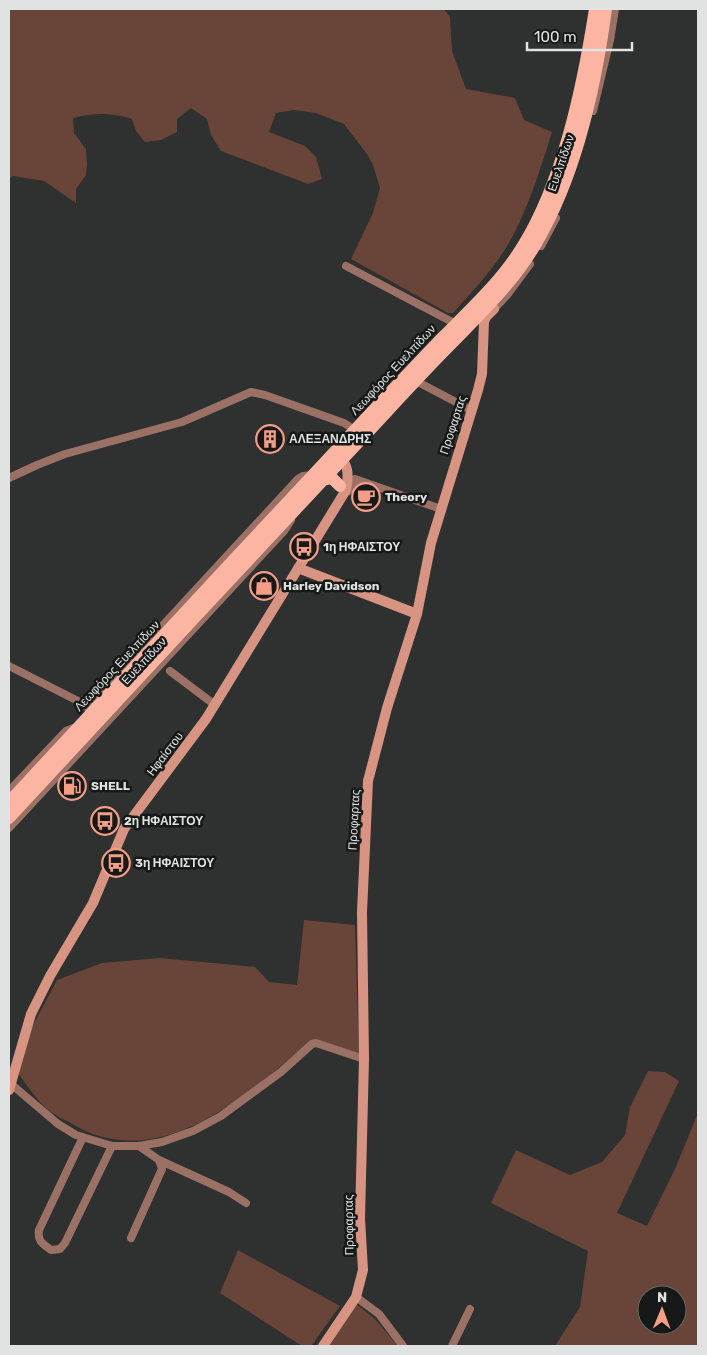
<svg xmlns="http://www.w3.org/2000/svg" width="707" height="1355" viewBox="0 0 707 1355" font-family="Rubik,sans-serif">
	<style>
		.green { fill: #694439; fill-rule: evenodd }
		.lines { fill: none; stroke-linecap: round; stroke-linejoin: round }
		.street { stroke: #9b7165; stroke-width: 8 }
		.secondary { stroke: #d79482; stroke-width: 10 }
		.primary { stroke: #fbb5a2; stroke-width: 12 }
		.labels { text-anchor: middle; stroke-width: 5; stroke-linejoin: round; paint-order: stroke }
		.street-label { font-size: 12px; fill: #e1e3e2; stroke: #171918 }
		.poi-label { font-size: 12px; font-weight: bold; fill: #e1e3e2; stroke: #171918; text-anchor: start }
	</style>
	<rect width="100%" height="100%" fill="#2e312f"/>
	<path class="green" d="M9,9H444L450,17L452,51L466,89L515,98L524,120L552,132C540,170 525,220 502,254C488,275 470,294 453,313H448L351,259L373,213L380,188L373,165L367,154L344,124L316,113L294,110L276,113L269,132L305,146L316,157L322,179L308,184L221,151L211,135L207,119L191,108L177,119V132L161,140L145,142L136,131L132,119C110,112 95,113 73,118L74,133L86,149L87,164L86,175L76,189V203L44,181L13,176L9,179Z
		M304,920L355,925L359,1054L312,1040C247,1095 157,1178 69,1122C61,1118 52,1114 46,1108C35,1098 26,1084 17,1072L32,1027L57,980L102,963L160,958L255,967L269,982L297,985Z
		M648,1071L665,1072L679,1081L617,1213L647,1226L675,1169L698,1113V1346H555L580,1307L588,1251L491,1203L516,1150L570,1175L602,1162L625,1135L630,1107ZM647,1295H677V1325H647Z
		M238,1250L340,1306L311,1346H302L220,1293Z
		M355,1303L375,1319L398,1346H326Z"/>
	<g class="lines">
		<path class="street" d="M593,111L610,40L615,9
			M541,246L556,218
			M346,266L456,324
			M494,309L507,295L530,264
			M416,381L471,410
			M9,478L37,465L65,454L182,422L251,392L265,395L344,423L355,430
			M345,493L353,488L355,479L441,509
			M9,666L80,702L93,712
			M170,671L215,705
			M93,712V701L298,479L303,476L312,475
			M9,791L66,731L76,727
			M9,828L284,531L291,520
			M11,1084L58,1124L76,1135L112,1146H139L162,1142L193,1131L221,1116L281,1072L312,1044L316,1043L364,1059
			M83,1137L39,1230C37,1241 43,1244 51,1250L60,1249L65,1243L112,1146
			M159,1160L229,1192L246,1203
			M131,1238L162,1169L159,1160L139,1146
			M356,1297L379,1314L403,1346
			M452,1346L470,1309"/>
		<path class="secondary" d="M298,568L417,614
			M9,1090L31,1014L50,976L93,903L124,829L206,719L346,490C349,475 349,464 337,454
			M323,1346L356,1297L363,1270L360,1218L364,1059L362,912L368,781L387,708L417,614L431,543L478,390L482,374L484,322L486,317L494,309L490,304"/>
		<path class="primary" d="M323,480L332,478L340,486
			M9,802C123,679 238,555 353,432C383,400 413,368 444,336C471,309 500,282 521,249C563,183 583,86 595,9
			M9,818C128,689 247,561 367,433C395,403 423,372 452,343C483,311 516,280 538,240C576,174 596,84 606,9"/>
	</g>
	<defs>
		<symbol id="building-ring" viewBox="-11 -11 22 22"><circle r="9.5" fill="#171918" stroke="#f49e87" stroke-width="1.5"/><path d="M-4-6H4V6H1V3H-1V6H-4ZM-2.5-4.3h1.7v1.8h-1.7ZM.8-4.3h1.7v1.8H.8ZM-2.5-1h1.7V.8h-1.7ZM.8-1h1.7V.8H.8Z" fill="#f49e87"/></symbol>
		<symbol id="cafe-ring" viewBox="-11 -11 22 22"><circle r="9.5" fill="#171918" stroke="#f49e87" stroke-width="1.5"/><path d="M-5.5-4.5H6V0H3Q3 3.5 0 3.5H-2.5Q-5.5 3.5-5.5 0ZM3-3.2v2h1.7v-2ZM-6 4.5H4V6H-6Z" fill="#f49e87"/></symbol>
		<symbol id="bus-ring" viewBox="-11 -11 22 22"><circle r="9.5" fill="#171918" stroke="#f49e87" stroke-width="1.5"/><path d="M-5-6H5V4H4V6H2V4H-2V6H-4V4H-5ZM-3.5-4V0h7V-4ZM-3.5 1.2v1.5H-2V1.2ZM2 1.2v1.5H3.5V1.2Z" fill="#f49e87"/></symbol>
		<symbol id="shop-ring" viewBox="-11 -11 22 22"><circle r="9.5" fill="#171918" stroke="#f49e87" stroke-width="1.5"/><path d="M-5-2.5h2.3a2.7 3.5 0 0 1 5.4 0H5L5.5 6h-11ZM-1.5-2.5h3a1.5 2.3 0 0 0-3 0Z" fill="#f49e87"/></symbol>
		<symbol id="fuel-ring" viewBox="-11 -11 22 22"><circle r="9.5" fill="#171918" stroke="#f49e87" stroke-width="1.5"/><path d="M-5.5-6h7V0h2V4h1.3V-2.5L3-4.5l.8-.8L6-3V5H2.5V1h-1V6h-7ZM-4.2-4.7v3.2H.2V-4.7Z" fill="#f49e87"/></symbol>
	</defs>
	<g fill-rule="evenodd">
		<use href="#building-ring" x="254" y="423" width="32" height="32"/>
		<use href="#cafe-ring" x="350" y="481" width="32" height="32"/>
		<use href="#bus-ring" x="288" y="531" width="32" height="32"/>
		<use href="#shop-ring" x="248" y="570" width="32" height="32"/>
		<use href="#fuel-ring" x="56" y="770" width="32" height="32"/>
		<use href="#bus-ring" x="89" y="805" width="32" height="32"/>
		<use href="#bus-ring" x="100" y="847" width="32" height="32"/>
	</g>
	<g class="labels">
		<g class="street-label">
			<text transform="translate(561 163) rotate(-71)" y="4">Ευελπίδων</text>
			<text transform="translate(393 370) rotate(-47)" y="4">Λεωφόρος Ευελπίδων</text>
			<text transform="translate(453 425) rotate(-72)" y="4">Προφαρτας</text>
			<text transform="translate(144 661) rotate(-47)" y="4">Ευελπίδων</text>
			<text transform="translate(117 666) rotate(-47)" y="4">Λεωφόρος Ευελπίδων</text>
			<text transform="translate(165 754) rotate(-53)" y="4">Ηφαίστου</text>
			<text transform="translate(354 820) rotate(-87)" y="4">Προφαρτας</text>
			<text transform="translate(349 1225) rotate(-91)" y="4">Προφαρτας</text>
		</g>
		<g class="poi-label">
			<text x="289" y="443">ΑΛΕΞΑΝΔΡΗΣ</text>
			<text x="385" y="501">Theory</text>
			<text x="323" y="551">1η ΗΦΑΙΣΤΟΥ</text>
			<text x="283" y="590">Harley Davidson</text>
			<text x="91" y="790">SHELL</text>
			<text x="124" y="825">2η ΗΦΑΙΣΤΟΥ</text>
			<text x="135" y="867">3η ΗΦΑΙΣΤΟΥ</text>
		</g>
	</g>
	<rect width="707" height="1355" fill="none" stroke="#e1e3e2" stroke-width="20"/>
	<g transform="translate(662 1310) rotate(1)"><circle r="24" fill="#171918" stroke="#686a69"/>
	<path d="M0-4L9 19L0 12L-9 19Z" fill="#f49e87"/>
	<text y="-8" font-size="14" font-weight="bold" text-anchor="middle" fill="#e1e3e2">N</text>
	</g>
	<path d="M527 42v8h105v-8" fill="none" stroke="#e1e3e2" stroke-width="2.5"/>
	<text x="534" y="42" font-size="15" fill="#e1e3e2" stroke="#171918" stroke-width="4" paint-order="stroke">100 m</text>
</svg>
